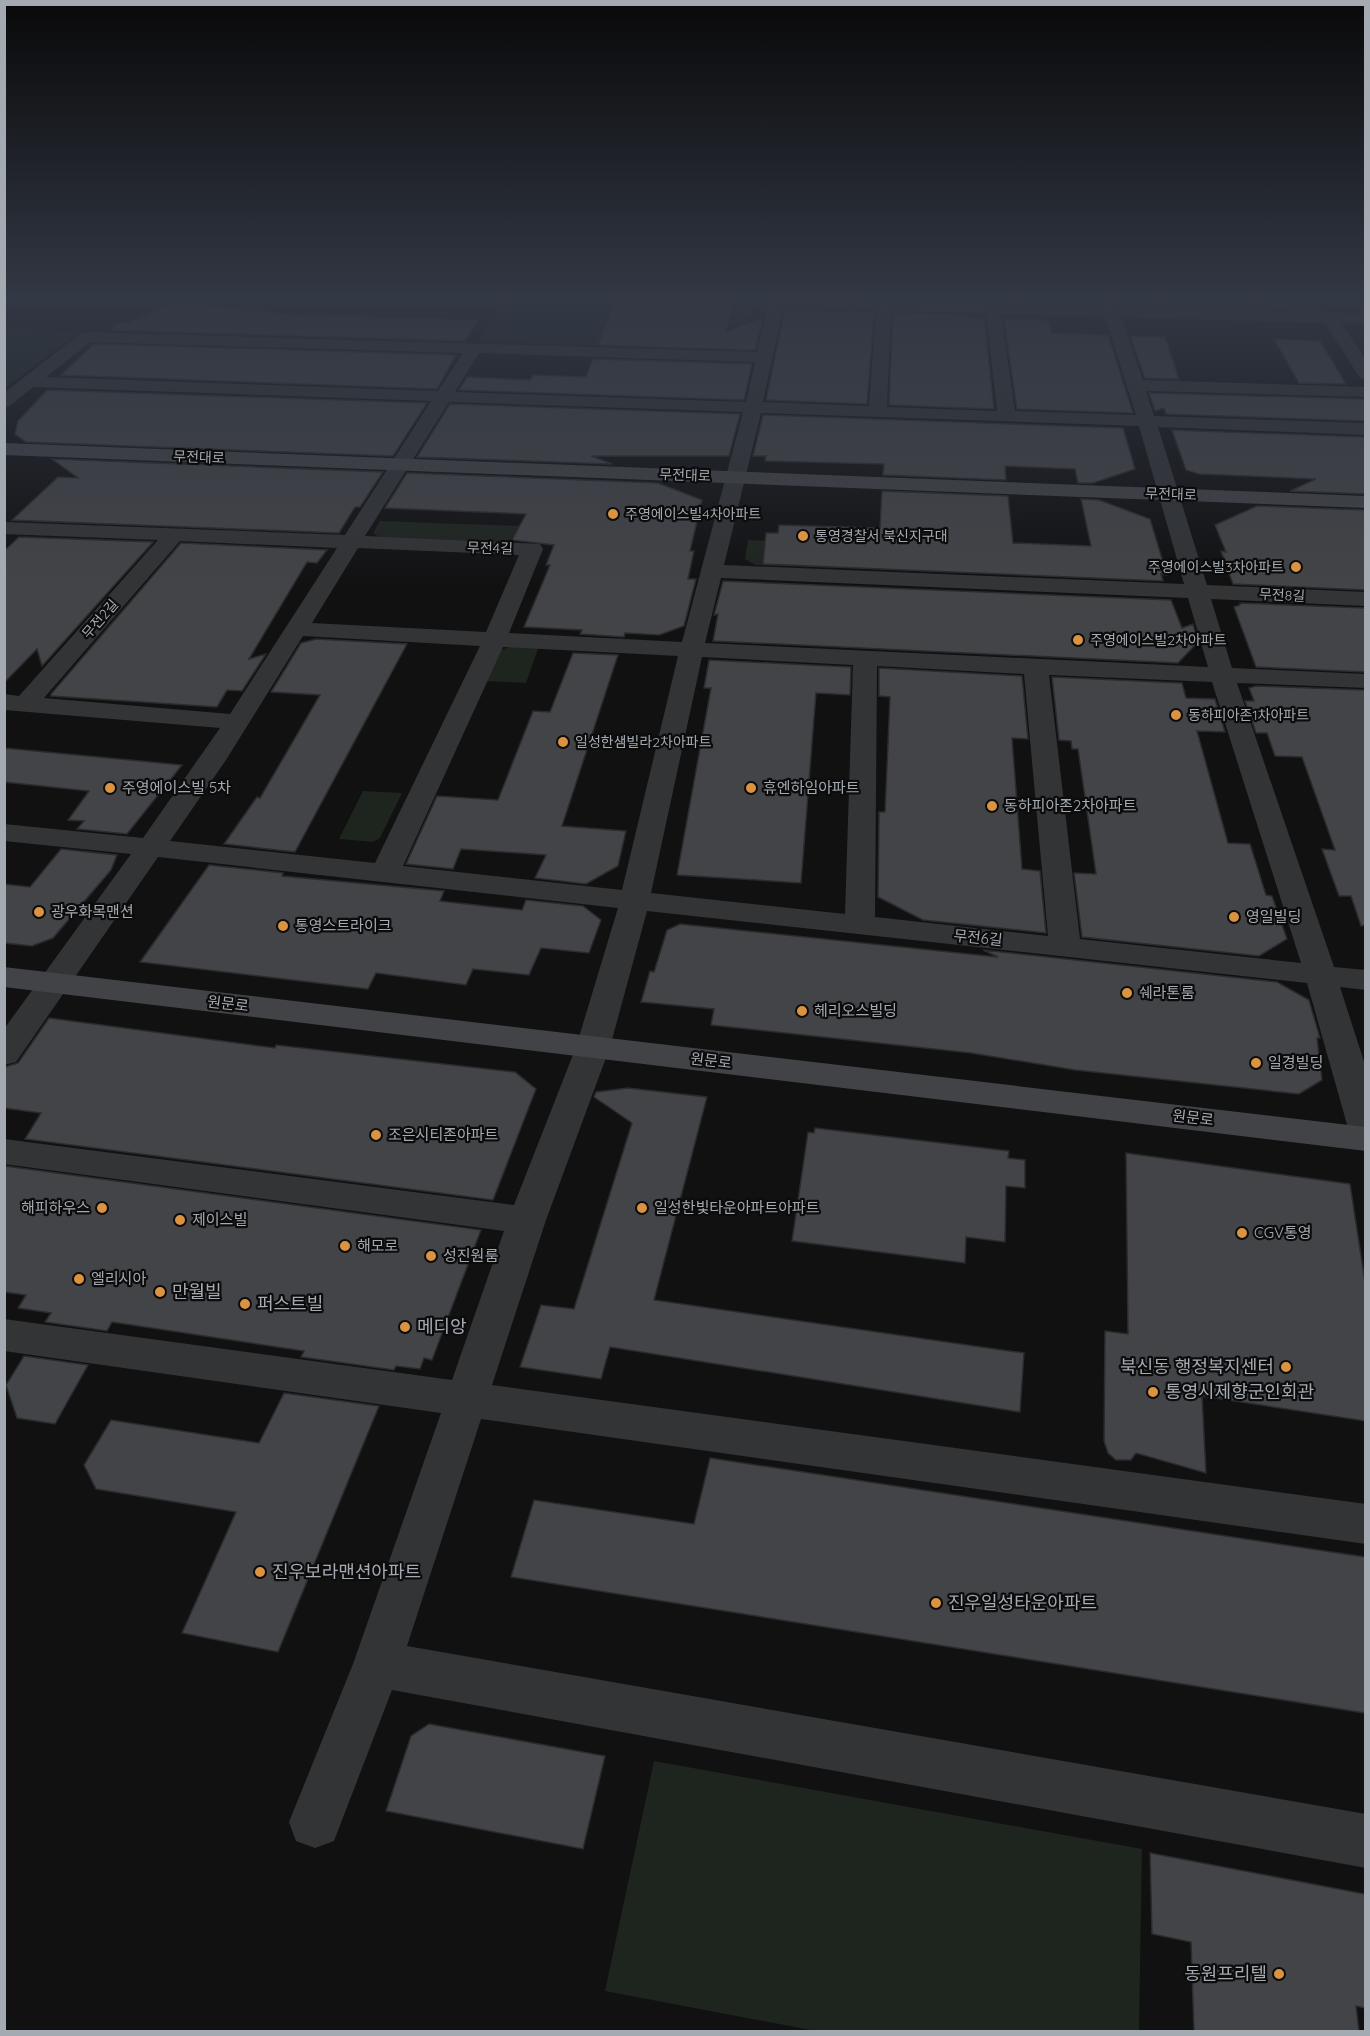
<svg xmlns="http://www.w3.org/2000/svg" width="1370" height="2036" viewBox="0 0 1370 2036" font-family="Quicksand,'Noto Sans KR',sans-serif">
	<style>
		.built { fill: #1d1d1f }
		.green { fill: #1e241e }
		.building { fill: #434447; stroke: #2b2b2e; stroke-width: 1.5 }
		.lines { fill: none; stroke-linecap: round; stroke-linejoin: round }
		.street { fill: #323436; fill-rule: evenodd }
		.secondary { fill: #414346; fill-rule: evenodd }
		.poi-dot { fill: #da9341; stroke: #0c0c0d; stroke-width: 2 }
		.labels { text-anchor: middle; stroke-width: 4.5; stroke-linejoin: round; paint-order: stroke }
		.far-street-label { font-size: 14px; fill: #a4aab1; stroke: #0c0c0d }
		.far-poi-label { font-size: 14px; fill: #a4aab1; stroke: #0c0c0d; text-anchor: start }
		.poi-label { font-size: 15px; fill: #a4aab1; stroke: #0c0c0d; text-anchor: start }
		.street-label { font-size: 15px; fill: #a4aab1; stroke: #0c0c0d }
		.near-poi-label { font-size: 18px; fill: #a4aab1; stroke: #0c0c0d; text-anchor: start }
	</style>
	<rect width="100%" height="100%" fill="#111112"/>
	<path class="built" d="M504,301H754L747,325L668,323L660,348L478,342Z"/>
	<path class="green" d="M1131,301C1165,301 1305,294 1325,313L1133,307Z
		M512,309L656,313L644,344L494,339Z
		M5,327L79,332L5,388Z
		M380,521L519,526L511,543L381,538L373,533Z
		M748,540L842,544V568L755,565L745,559Z
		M515,645L539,646L526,683L485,681L498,651Z
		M363,791L402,793L380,838L373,842L339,839Z
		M654,1761L1142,1849L1139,2031H816L605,1991Z"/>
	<path class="building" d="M615,301H734L726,332L763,318L755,350L598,345Z
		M175,302L311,317L314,315L478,320L465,341L110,330L120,322L128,323Z
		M785,310L874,312L867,404L766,400Z
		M893,313L967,315V318H984L994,409L889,405Z
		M1004,319L1048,320L1052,333L1108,335L1133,413L1017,409Z
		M1130,336L1165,337L1179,379L1145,378Z
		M1274,339L1320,341L1346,384L1299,383Z
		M94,344L456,355L437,389L61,375Z
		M593,359L752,364L744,400L459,390L467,377L530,380L533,375L586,377Z
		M47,390L427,403L393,456L26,442L15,434L18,421Z
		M1149,393L1365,399V421L1166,414L1164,408L1155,411Z
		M450,404L740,414L729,456H591L612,464L417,457Z
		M763,415L1123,428L1135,469L1093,483H1078L1075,469L1005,466L1006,480L883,475L884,464L765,461L766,456H753Z
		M1172,430L1365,437V494L1290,491L1316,479L1199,474L1186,470Z
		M52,459L383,472L360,507H355L339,533L12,520L58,477L78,478Z
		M407,473L658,483L702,500L690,551H694L688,579H696L684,626L659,635L625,633L624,637L580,634L582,630L524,627L550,565H546L554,545L512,540L526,514L385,508Z
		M882,491L1008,496L1013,543L1091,546L1081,499L1099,500L1150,519L1167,575L1161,574L1163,581L763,564L766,533H778L779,525L880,528Z
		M1257,506L1365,510V590L1233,584L1221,551L1226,552L1215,525Z
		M19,537L153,542L42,666L37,649L4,683V551Z
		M181,543L327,550L317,563L307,562L249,659L266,654L242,691L227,690L217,707L51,696V694Z
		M723,581L1171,600L1182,628L1193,624L1198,642L1178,663L713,641L718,614L714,615Z
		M1240,603L1365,608V672L1256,667L1234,607L1240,605Z
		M316,639L407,644L295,852L224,844L257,797L260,798L320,695L271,692L301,643Z
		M573,653L618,655L562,826L626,831L618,866L586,884L535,878L546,855L461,849L453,869L406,864L437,796L498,800L533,711L550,712Z
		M709,660L851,667L850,695L816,693L801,883L677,875L711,688H704Z
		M879,668L1022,676L1028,739L1012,738L1022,869L1040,871L1046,933L923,920L878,897L879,812H885L890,697L879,696Z
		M1052,677L1182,683L1186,698L1215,699L1225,732L1197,731L1228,843L1250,844L1266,895L1272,896L1287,939L1259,956L1082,937L1074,873L1096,874L1078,749H1072L1071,741L1059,740Z
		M1256,686L1365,690V925L1361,926L1351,896H1339L1322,849L1335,850L1302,757L1275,756L1267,733H1256L1245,701H1254L1249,688Z
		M4,748L109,758L182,765L127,834L77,829L84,821L68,820L89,791L4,782Z
		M61,849L117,855L111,870L53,938L32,946L4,943V884L30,887Z
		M209,865L283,873L282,876L444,891L440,901L522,910L526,900L583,906L601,920L589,953L541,948L529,975L473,969L466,985L376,973L368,989L140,962Z
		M680,924L998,957L983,950L1277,982L1309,1000L1320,1038H1317L1322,1080L1299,1094L1075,1070L971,1053L711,1025L714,1009L641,1002L650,971L654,972L667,930Z
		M49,1018L275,1048L276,1045L515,1072L536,1089L493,1200L25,1139L41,1113L4,1108V1067L18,1063Z
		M628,1088L707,1097L654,1300L1024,1353L1020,1412L610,1347L601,1379L520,1367L541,1305L574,1309L632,1123L594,1097L596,1092Z
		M815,1128L1009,1151L1008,1158L1025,1160V1188L1006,1186L1005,1242L966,1237L965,1263L792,1241L808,1132L814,1133Z
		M1126,1153L1350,1184L1365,1282V1421L1202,1396L1206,1473L1136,1453L1131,1460H1116L1108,1453L1104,1441L1105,1331L1128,1334Z
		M5,1166L481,1230L432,1360L424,1358L420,1369L396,1366L394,1370L301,1357L304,1351L112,1322L107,1331L45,1322L51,1313L18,1308L26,1295L4,1292Z
		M24,1356L88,1365L55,1424L17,1418L6,1385Z
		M284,1393L379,1406L278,1652L182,1633L236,1512L96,1489L84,1465L111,1420L259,1443Z
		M710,1458L1365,1557V1713L511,1577L534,1500L694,1524Z
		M429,1724L605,1756L583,1849L386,1811L411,1736Z
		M1150,1853L1365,1894V2008L1356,2006L1359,2031H1194L1191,1942L1152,1934Z"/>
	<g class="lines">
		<path class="street" d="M769,301L1102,307L1100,301H1116L1118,308L1366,314V324L1341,323L1366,360V379L1360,378L1325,323L1121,317L1143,380L1366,387V397L1146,391L1154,416L1366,423V435L1158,427L1207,585L1366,592V606L1211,599L1232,668L1366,674V688L1237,683L1334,967L1366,970V990L1340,987L1366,1068V1140L1353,1137L1348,1128L1307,983L647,911L610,1047L546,1220L492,1385L1366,1504V1544L481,1419L407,1646L1366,1814V1868L392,1690L334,1841L315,1848L296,1841L289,1822L353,1664L441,1413L4,1351V1319L452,1380L504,1231L4,1164V1139L514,1205L576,1047L618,908L158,857L16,1062L4,1065V1029L131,854L4,841V824L143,838L220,728L4,710V694L19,696L158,540L4,534V522L345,535L431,401L33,387L10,406L4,407V393L80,334L86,332L757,352ZM783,308L876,310L869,406L763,402ZM891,311L986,313L997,411L887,407ZM1001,314L1105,317L1136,415L1015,411ZM90,342L463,353L438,391L46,377ZM479,353L755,362L746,402L455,392ZM449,402L743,412L682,642L509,633L543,549L540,544L365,536ZM761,413L1139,426L1184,584L724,565ZM180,541L337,548L230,714L44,698ZM358,548L519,555L486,632L312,623ZM721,578L1188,598L1208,667L705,643ZM303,636L480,646L375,863L170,841L226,760ZM503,647L678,656L622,890L403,866ZM702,657L853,665L845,914L651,893ZM877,666L1024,674L1048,936L875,917ZM1049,675L1212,682L1301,963L1080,939Z"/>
		<path class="secondary" d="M4,443L1366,496V508L4,455Z
			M4,967L1366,1127V1151L4,987Z"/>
	</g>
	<linearGradient id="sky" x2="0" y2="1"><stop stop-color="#09090a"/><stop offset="0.51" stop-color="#323844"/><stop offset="1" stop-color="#323844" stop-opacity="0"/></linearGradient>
	<rect width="1370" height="586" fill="url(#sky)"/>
	<g class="poi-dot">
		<circle cx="613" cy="514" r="6"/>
		<circle cx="803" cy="536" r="6"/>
		<circle cx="1296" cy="567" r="6"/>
		<circle cx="1078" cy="640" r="6"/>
		<circle cx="1176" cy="715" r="6"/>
		<circle cx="563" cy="742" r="6"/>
		<circle cx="110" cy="788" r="6"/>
		<circle cx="751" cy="788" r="6"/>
		<circle cx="992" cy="806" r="6"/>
		<circle cx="39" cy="912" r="6"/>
		<circle cx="1234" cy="917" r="6"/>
		<circle cx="283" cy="926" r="6"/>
		<circle cx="1127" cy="993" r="6"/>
		<circle cx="802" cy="1011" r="6"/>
		<circle cx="1256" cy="1063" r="6"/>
		<circle cx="376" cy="1135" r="6"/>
		<circle cx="102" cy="1208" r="6"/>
		<circle cx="642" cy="1208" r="6"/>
		<circle cx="180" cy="1220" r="6"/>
		<circle cx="1242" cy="1233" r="6"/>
		<circle cx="345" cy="1246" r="6"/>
		<circle cx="431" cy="1256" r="6"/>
		<circle cx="79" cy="1279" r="6"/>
		<circle cx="160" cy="1292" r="6"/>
		<circle cx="245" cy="1304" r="6"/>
		<circle cx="405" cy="1327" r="6"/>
		<circle cx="1286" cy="1367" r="6"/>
		<circle cx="1153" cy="1392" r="6"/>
		<circle cx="260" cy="1572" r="6"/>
		<circle cx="936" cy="1603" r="6"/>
		<circle cx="1279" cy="1974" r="6"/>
	</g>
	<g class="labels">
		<g class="far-street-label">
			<text transform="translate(199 457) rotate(2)" y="5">무전대로</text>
			<text transform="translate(685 475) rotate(2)" y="5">무전대로</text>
			<text transform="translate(1171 494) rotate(2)" y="5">무전대로</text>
			<text transform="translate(490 548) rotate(2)" y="5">무전4길</text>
			<text transform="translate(1282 595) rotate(3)" y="5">무전8길</text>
			<text transform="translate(100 619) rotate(-49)" y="5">무전2길</text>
		</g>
		<g class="far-poi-label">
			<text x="625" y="519">주영에이스빌4차아파트</text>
			<text x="815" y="541">통영경찰서 북신지구대</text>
			<text x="1284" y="572" text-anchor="end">주영에이스빌3차아파트</text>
			<text x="1090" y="645">주영에이스빌2차아파트</text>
			<text x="1188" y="720">동하피아존1차아파트</text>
			<text x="575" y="747">일성한샘빌라2차아파트</text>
		</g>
		<g class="poi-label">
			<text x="122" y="793">주영에이스빌 5차</text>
			<text x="763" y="793">휴엔하임아파트</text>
			<text x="1004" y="811">동하피아존2차아파트</text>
			<text x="51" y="917">광우화목맨션</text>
			<text x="1246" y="922">영일빌딩</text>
			<text x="295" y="931">통영스트라이크</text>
			<text x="1139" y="998">쉐라톤룸</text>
			<text x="814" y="1016">헤리오스빌딩</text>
			<text x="1268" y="1068">일경빌딩</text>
			<text x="388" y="1140">조은시티존아파트</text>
			<text x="90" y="1213" text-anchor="end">해피하우스</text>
			<text x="654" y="1213">일성한빛타운아파트아파트</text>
			<text x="192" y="1225">제이스빌</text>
			<text x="1254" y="1238">CGV통영</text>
			<text x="357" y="1251">해모로</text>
			<text x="443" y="1261">성진원룸</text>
			<text x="91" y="1284">엘리시아</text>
		</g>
		<g class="street-label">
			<text transform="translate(978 938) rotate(6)" y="5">무전6길</text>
			<text transform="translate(228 1004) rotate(7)" y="5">원문로</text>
			<text transform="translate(711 1061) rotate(7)" y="5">원문로</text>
			<text transform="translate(1193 1118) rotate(7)" y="5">원문로</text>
		</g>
		<g class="near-poi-label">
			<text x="172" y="1298">만월빌</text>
			<text x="257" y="1310">퍼스트빌</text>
			<text x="417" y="1333">메디앙</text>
			<text x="1274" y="1373" text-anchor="end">북신동 행정복지센터</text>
			<text x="1165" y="1398">통영시제향군인회관</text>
			<text x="272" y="1578">진우보라맨션아파트</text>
			<text x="948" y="1609">진우일성타운아파트</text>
			<text x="1267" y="1980" text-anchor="end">동원프리텔</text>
		</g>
	</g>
	<rect width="1370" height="2036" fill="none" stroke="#a4aab1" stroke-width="12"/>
</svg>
